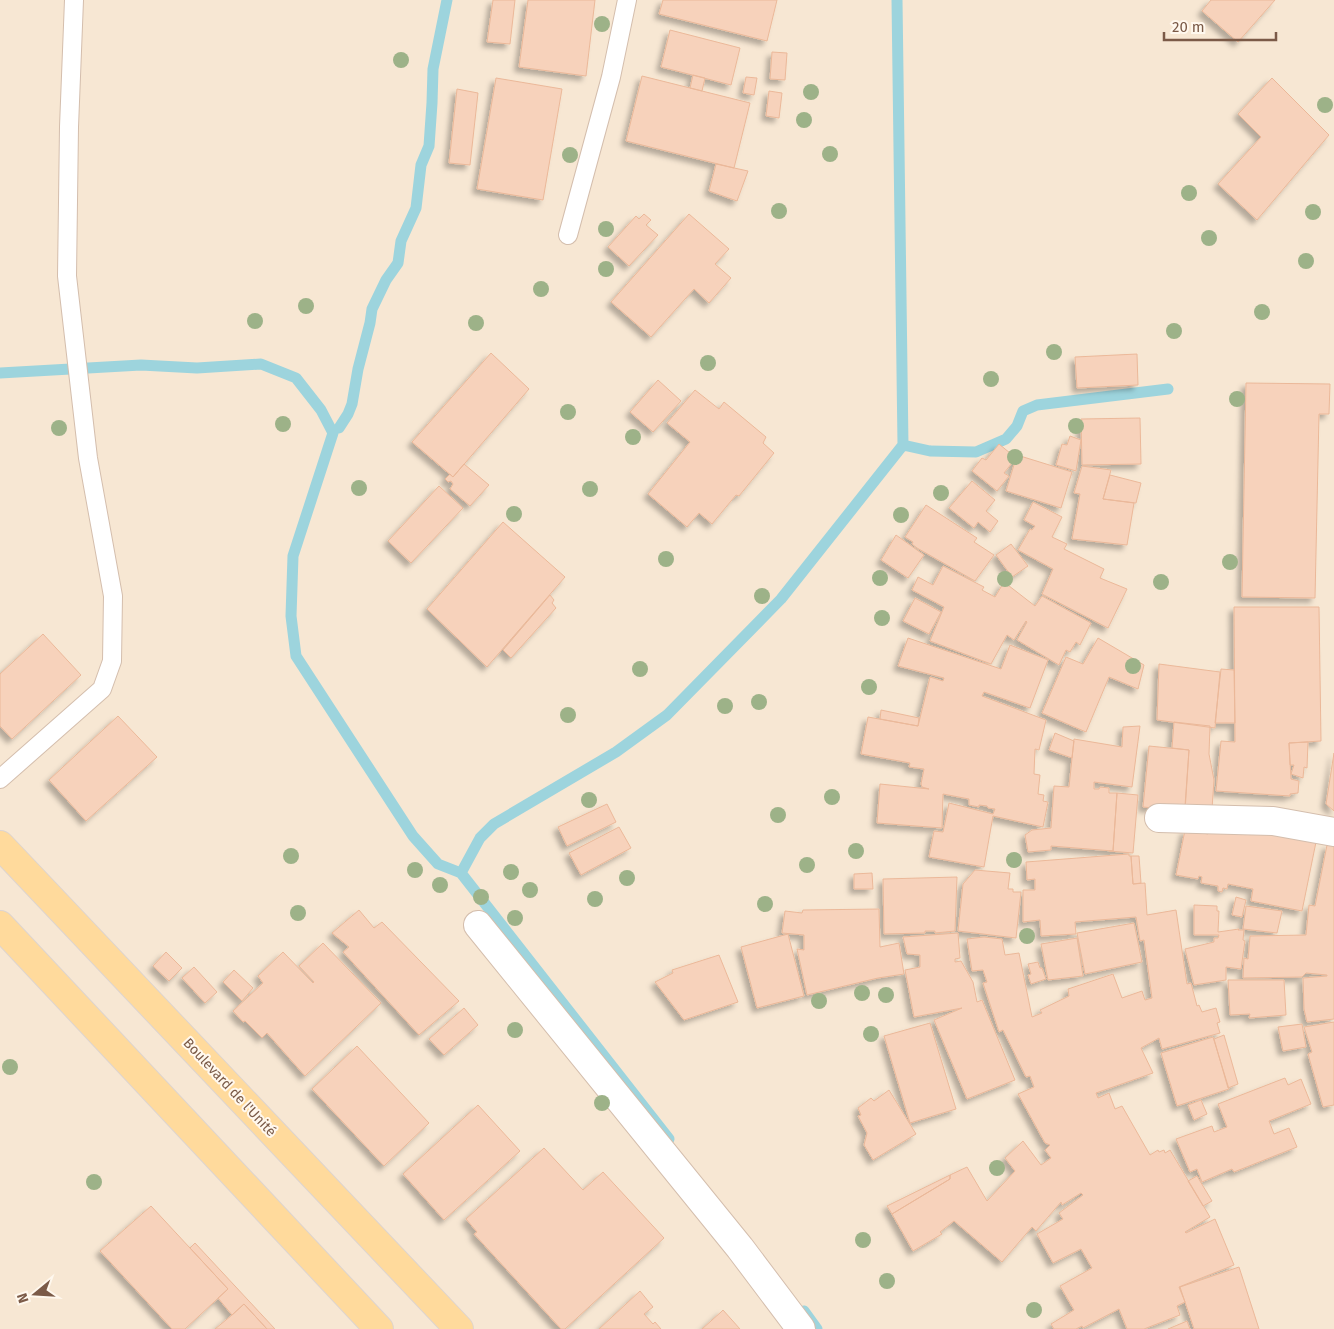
<svg xmlns="http://www.w3.org/2000/svg" width="1334" height="1329" viewBox="0 0 1334 1329" font-family="'Fira Sans',sans-serif">
	<style>
		.residential { fill: #f7e7d3 }
		.lines { fill: none; stroke-linecap: round; stroke-linejoin: round }
		.stream { stroke: #9dd4dd; stroke-width: 11 }
		.building { fill: #f7d2bb; stroke: #ebb899; filter: url(#shadow) }
		.lane-casing { stroke: #d4bead; stroke-width: 20 }
		.street-casing { stroke: #d4bead; stroke-width: 30 }
		.primary-casing { stroke: #ddd4cf; stroke-width: 30 }
		.lane { stroke: #fff; stroke-width: 18 }
		.street { stroke: #fff; stroke-width: 28 }
		.primary { stroke: #ffda9c; stroke-width: 28 }
		.tree { fill: #9db288 }
		.labels { text-anchor: middle; stroke-width: 4; stroke-linejoin: round; paint-order: stroke }
		.street-label { font-size: 14px; fill: #7b5a47; stroke: #fff8ee }
	</style>
	<defs>
		<filter id="shadow"><feDropShadow dx="-4.5" dy="4.5" stdDeviation="2.5" flood-color="#0004"/></filter>
	</defs>
	<rect width="100%" height="100%" fill="#fef5e6"/>
	<path class="residential" d="M0,0H1334V1329H0Z"/>
	<g class="lines">
		<path class="stream" d="M0,373L141,365L197,368L261,364L296,378L321,410L333,433L293,556L291,616L296,656L413,836L438,864L461,873L669,1139
			M339,428L348,414L352,404L358,369L370,323L372,309L386,280L398,263L401,241L416,208L421,165L429,146L432,103L433,69L447,0
			M903,445L930,451L976,452L1006,439L1017,426L1023,411L1037,405L1168,389
			M461,873L480,838L494,824L616,752L667,715L781,599L903,445L897,0
			M804,1311L817,1329"/>
	</g>
	<path class="building" d="M493,0H515L510,44L487,42Z
		M528,0H595L586,76L519,67Z
		M663,0H777L767,41L659,14Z
		M1211,0H1275L1238,42L1202,11Z
		M670,30L740,48L731,85L661,67Z
		M772,52L787,53L785,80L770,79Z
		M693,75L705,78L702,91L690,88Z
		M642,76L750,103L734,168L626,141Z
		M746,77L757,78L754,95L743,93Z
		M496,78L562,89L543,200L477,189Z
		M1272,78L1329,135L1257,220L1218,184L1261,137L1238,114Z
		M457,89L478,93L470,165L449,163Z
		M769,91L782,93L779,118L766,116Z
		M716,164L748,171L737,201L709,191Z
		M644,214L651,220L646,225L658,235L629,266L608,247L636,216L639,219Z
		M689,214L729,249L715,264L731,278L709,303L694,289L651,337L611,302Z
		M491,353L529,389L453,477L412,442Z
		M1137,354L1138,385L1077,388L1075,357Z
		M658,380L681,401L653,432L630,412Z
		M1246,383L1330,384L1329,414H1319L1315,598L1242,597Z
		M695,390L719,409L724,402L766,437L763,443L774,453L739,496L736,495L712,524L699,513L687,527L648,494L690,442L667,423Z
		M1140,418L1141,464L1082,465L1081,419Z
		M1070,436L1081,440L1076,471L1056,465L1062,444L1067,445Z
		M999,444L1016,458L1004,473L1009,476L997,491L972,471L982,458L986,460Z
		M1017,455L1072,472L1061,508L1006,491Z
		M464,464L489,485L470,506L450,489L453,484L451,481L448,482L445,479L450,474L453,477Z
		M1082,466L1111,470L1103,499L1134,503L1127,545L1072,539L1080,494L1074,493Z
		M1110,475L1141,483L1136,503L1103,499Z
		M972,481L995,500L986,511L998,521L990,532L978,522L974,528L949,508Z
		M439,486L463,508L411,563L388,541Z
		M1033,502L1062,517L1052,537L1067,544L1064,549L1104,569L1100,578L1127,589L1108,628L1042,594L1053,569L1018,550L1030,529L1032,530L1035,526L1024,520Z
		M926,505L977,538L974,542L994,555L975,581L917,548L912,544L913,542L905,537Z
		M503,522L565,577L487,667L427,609Z
		M896,535L924,555L908,578L881,560Z
		M1011,544L1028,566L1012,577L996,555Z
		M943,566L984,587L982,590L995,597L1004,582L1035,606L1042,596L1091,623L1080,645L1076,642L1070,652L1066,650L1059,665L1017,640L1027,622L1026,621L1014,640L1007,635L991,664L930,641L944,607L912,590L918,577L933,585Z
		M550,595L554,600L552,603L556,608L511,658L503,650Z
		M915,598L941,612L929,634L903,621Z
		M1234,607H1319L1321,741L1289,743L1291,779L1299,781L1298,793L1290,794V796L1216,791L1221,741L1235,742Z
		M43,634L81,675L12,739L0,726V674Z
		M908,638L1001,669L1010,645L1048,660L1030,708L984,692L982,696L1046,720L1039,750L1035,749L1034,774L1040,775L1038,794L1044,795L1043,801L1048,802L1043,827L993,816L984,867L929,857L934,831L943,832L949,803L993,814L995,809L988,808L987,806L979,805V807L969,805V799L943,794L942,828L877,823L880,784L929,789L922,787L921,784L924,769L909,767L910,763L861,754L868,717L918,726L930,677L943,681L944,678L898,666Z
		M1098,638L1144,665L1138,689L1109,677L1086,732L1042,713L1066,657L1083,664Z
		M1159,664L1220,672L1215,728L1157,720Z
		M1221,669L1234,670L1235,723H1215Z
		M881,710L919,718L918,726L880,719Z
		M118,716L157,757L86,821L49,780Z
		M1174,722L1210,726L1209,754L1214,780L1212,809L1185,806L1189,750L1172,748Z
		M1140,726L1132,787L1094,782V789H1099L1100,787L1109,788V793H1117L1113,851L1051,846V850L1028,852L1025,835L1032,830L1051,828L1054,786L1069,787L1074,739L1122,747L1123,727Z
		M1055,733L1074,741L1072,758L1049,750Z
		M1308,742L1307,768L1304,767L1303,778L1291,774L1294,765H1290L1289,743Z
		M1149,746L1189,750L1185,811L1143,807Z
		M1334,753V811L1326,804Z
		M1117,793L1138,795L1133,853L1109,851H1113Z
		M607,804L616,822L567,846L558,827Z
		M1214,822L1316,842L1302,911L1251,901L1253,889L1228,884L1227,889L1223,888L1222,892L1218,891V886L1201,883L1202,877L1199,876L1198,879L1176,875L1185,830L1208,834Z
		M619,827L631,848L581,875L569,853Z
		M1327,845L1334,846V1019L1307,1022L1304,1009L1303,978L1327,976V975L1306,973L1302,977L1243,978L1244,958L1248,959L1250,936L1306,935L1309,905L1315,906Z
		M1129,854V856H1131L1133,884L1145,883L1147,915L1176,910L1187,984L1191,983L1197,1006L1199,1005L1202,1012L1216,1008L1220,1022L1217,1023L1220,1033L1162,1049L1159,1038L1141,1048L1153,1073L1096,1093L1098,1098L1109,1093L1115,1109L1122,1106L1150,1155L1158,1150L1159,1152L1164,1150L1165,1153L1170,1150L1210,1217L1185,1232L1186,1233L1215,1219L1234,1265L1179,1287L1185,1302L1177,1306L1180,1315L1144,1329H1127L1119,1309L1083,1328L1082,1326L1076,1329H1054L1051,1324L1074,1310L1060,1286L1092,1268L1081,1249L1053,1263L1037,1234L1063,1219L1059,1213L1083,1195L1081,1193L1062,1205L1061,1202L1036,1231L1032,1227L1002,1262L954,1221L940,1232L942,1234L913,1251L892,1214L950,1179V1175L967,1167L987,1201L1015,1171L1005,1158L1023,1141L1041,1165L1051,1158L1045,1150L1050,1145L1045,1143L1018,1094L1034,1087L1030,1076L1026,1077L1003,1030L999,1032L983,983L987,982L983,970L972,971L967,939L984,937L1002,939L1005,955L1019,953L1032,1017L1042,1013L1040,1010L1069,996L1068,989L1113,974L1122,998L1142,991L1145,1000L1152,998L1144,940L1140,941L1136,917L1075,922L1076,934L1041,936L1040,920L1023,922V890H1035V879L1027,880L1026,862Z
		M1131,856H1139L1141,883L1133,884Z
		M975,870L1010,873L1008,889H1013V892H1021L1016,938L958,931L963,884Z
		M872,873L873,889H854V874Z
		M957,877L955,931L935,933V931H925V933L884,934L883,879Z
		M1236,897L1246,900L1242,917L1232,915Z
		M1194,905L1217,906V911H1219L1218,932L1239,929L1238,930H1244L1243,940L1245,941L1241,969L1226,967V980L1194,985L1185,949L1214,942V938H1218L1219,935H1194Z
		M1246,906L1282,911L1277,933L1243,929Z
		M879,909L880,947L899,943L904,974L878,978L807,995L797,949L804,950V935L782,933L785,911L802,913L803,910Z
		M359,910L374,928L382,922L459,1001L419,1035L343,952L349,947L332,933Z
		M1134,923L1142,962L1085,974L1077,933Z
		M958,933L960,958L955,959V962L961,961L973,982L977,1002L982,1000L1015,1080L967,1099L934,1020L962,1008L914,1017L905,970L920,967V955L907,954L903,937Z
		M788,934L804,996L757,1008L741,947Z
		M1077,938L1083,976L1048,980L1041,944Z
		M323,943L381,1003L305,1076L267,1033L262,1038L245,1021L243,1022L233,1011L263,983L258,976L283,952L313,983L314,982L299,966Z
		M166,952L182,968L169,981L153,966Z
		M719,955L738,1002L684,1020L655,982L673,973L672,970Z
		M1038,962L1040,968H1042L1046,979L1031,984L1028,975L1031,974L1028,964Z
		M194,967L217,992L205,1003L182,978Z
		M234,970L253,988L242,1001L223,982Z
		M1228,980H1284L1286,1015L1249,1018L1250,1014L1230,1015Z
		M464,1008L478,1025L444,1055L429,1039Z
		M1334,1022V1105L1323,1107L1308,1054L1312,1052L1304,1027Z
		M930,1023L956,1109L910,1123L884,1036Z
		M1302,1024L1306,1047L1283,1051L1278,1027Z
		M1224,1035L1238,1084L1228,1088L1214,1039Z
		M1213,1037L1229,1089L1177,1106L1161,1053Z
		M357,1046L429,1123L384,1166L312,1089Z
		M1285,1078L1288,1085L1301,1079L1311,1104L1269,1121L1274,1134L1289,1128L1297,1147L1234,1172L1232,1169L1202,1182L1197,1169L1190,1172L1176,1139L1212,1126L1214,1132L1227,1127L1218,1104Z
		M889,1090L916,1134L873,1160L864,1145L867,1133L858,1116L861,1115L858,1108L871,1098L874,1101Z
		M1201,1100L1207,1114L1194,1120L1188,1105Z
		M478,1105L520,1151L444,1220L403,1174Z
		M544,1148L583,1190L603,1172L664,1238L565,1329H561L474,1234L477,1232L466,1219Z
		M950,1175V1179L892,1214L887,1206Z
		M1197,1176L1212,1201L1203,1206L1188,1181Z
		M151,1206L228,1289L185,1329H172L100,1251Z
		M195,1243L275,1329H267L244,1304L232,1315L218,1298L228,1289L190,1248Z
		M1239,1267L1259,1329H1194L1180,1287Z
		M640,1291L653,1307L644,1314L653,1324L655,1322L661,1329H599Z
		M244,1304L267,1329H215L232,1315Z
		M723,1310L740,1329H702L721,1312Z
		M1187,1321L1190,1329H1168Z"/>
	<g class="lines">
		<defs>
			<path id="lane" d="M568,235L611,77L627,0
				M0,779L102,689L112,661L113,596L88,458L67,276L69,127L74,0"/>
			<path id="street" d="M1159,818L1273,821L1334,832
				M478,925L740,1248L801,1329"/>
			<path id="primary" d="M0,845L459,1329
				M0,925L379,1329"/>
		</defs>
		<use href="#lane" class="lane-casing"/>
		<use href="#street" class="street-casing"/>
		<use href="#primary" class="primary-casing"/>
		<use href="#lane" class="lane"/>
		<use href="#street" class="street"/>
		<use href="#primary" class="primary"/>
	</g>
	<g class="tree">
		<circle cx="602" cy="24" r="8"/>
		<circle cx="401" cy="60" r="8"/>
		<circle cx="811" cy="92" r="8"/>
		<circle cx="1325" cy="105" r="8"/>
		<circle cx="804" cy="120" r="8"/>
		<circle cx="830" cy="154" r="8"/>
		<circle cx="570" cy="155" r="8"/>
		<circle cx="1189" cy="193" r="8"/>
		<circle cx="779" cy="211" r="8"/>
		<circle cx="1313" cy="212" r="8"/>
		<circle cx="606" cy="229" r="8"/>
		<circle cx="1209" cy="238" r="8"/>
		<circle cx="1306" cy="261" r="8"/>
		<circle cx="606" cy="269" r="8"/>
		<circle cx="541" cy="289" r="8"/>
		<circle cx="306" cy="306" r="8"/>
		<circle cx="1262" cy="312" r="8"/>
		<circle cx="255" cy="321" r="8"/>
		<circle cx="476" cy="323" r="8"/>
		<circle cx="1174" cy="331" r="8"/>
		<circle cx="1054" cy="352" r="8"/>
		<circle cx="708" cy="363" r="8"/>
		<circle cx="991" cy="379" r="8"/>
		<circle cx="1237" cy="399" r="8"/>
		<circle cx="568" cy="412" r="8"/>
		<circle cx="283" cy="424" r="8"/>
		<circle cx="1076" cy="426" r="8"/>
		<circle cx="59" cy="428" r="8"/>
		<circle cx="633" cy="437" r="8"/>
		<circle cx="1015" cy="457" r="8"/>
		<circle cx="359" cy="488" r="8"/>
		<circle cx="590" cy="489" r="8"/>
		<circle cx="941" cy="493" r="8"/>
		<circle cx="514" cy="514" r="8"/>
		<circle cx="901" cy="515" r="8"/>
		<circle cx="666" cy="559" r="8"/>
		<circle cx="1230" cy="562" r="8"/>
		<circle cx="880" cy="578" r="8"/>
		<circle cx="1005" cy="579" r="8"/>
		<circle cx="1161" cy="582" r="8"/>
		<circle cx="762" cy="596" r="8"/>
		<circle cx="882" cy="618" r="8"/>
		<circle cx="1133" cy="666" r="8"/>
		<circle cx="640" cy="669" r="8"/>
		<circle cx="869" cy="687" r="8"/>
		<circle cx="759" cy="702" r="8"/>
		<circle cx="725" cy="706" r="8"/>
		<circle cx="568" cy="715" r="8"/>
		<circle cx="832" cy="797" r="8"/>
		<circle cx="589" cy="800" r="8"/>
		<circle cx="778" cy="815" r="8"/>
		<circle cx="856" cy="851" r="8"/>
		<circle cx="291" cy="856" r="8"/>
		<circle cx="1014" cy="860" r="8"/>
		<circle cx="807" cy="865" r="8"/>
		<circle cx="415" cy="870" r="8"/>
		<circle cx="511" cy="872" r="8"/>
		<circle cx="627" cy="878" r="8"/>
		<circle cx="440" cy="885" r="8"/>
		<circle cx="530" cy="890" r="8"/>
		<circle cx="481" cy="897" r="8"/>
		<circle cx="595" cy="899" r="8"/>
		<circle cx="765" cy="904" r="8"/>
		<circle cx="298" cy="913" r="8"/>
		<circle cx="515" cy="918" r="8"/>
		<circle cx="1027" cy="936" r="8"/>
		<circle cx="862" cy="993" r="8"/>
		<circle cx="886" cy="995" r="8"/>
		<circle cx="819" cy="1001" r="8"/>
		<circle cx="515" cy="1030" r="8"/>
		<circle cx="871" cy="1034" r="8"/>
		<circle cx="10" cy="1067" r="8"/>
		<circle cx="602" cy="1103" r="8"/>
		<circle cx="997" cy="1168" r="8"/>
		<circle cx="94" cy="1182" r="8"/>
		<circle cx="863" cy="1240" r="8"/>
		<circle cx="887" cy="1281" r="8"/>
		<circle cx="1034" cy="1310" r="8"/>
	</g>
	<g class="labels">
		<g class="street-label">
			<text transform="translate(230 1087) rotate(47)" y="5">Boulevard de l'Unité</text>
		</g>
	</g>
	<g transform="translate(35 1294) rotate(252)" stroke="#fff8ee" stroke-width="4" paint-order="stroke">
	<path d="M0-4L9 19L0 12L-9 19Z" fill="#7b5a47"/>
	<text y="-8" font-size="14" font-weight="bold" text-anchor="middle" fill="#7b5a47">N</text>
	</g>
	<path d="M1164 32v8h112v-8" fill="none" stroke="#7b5a47" stroke-width="2.5"/>
	<text x="1172" y="32" font-size="15" fill="#7b5a47" stroke="#fff8ee" stroke-width="4" paint-order="stroke">20 m</text>
</svg>
